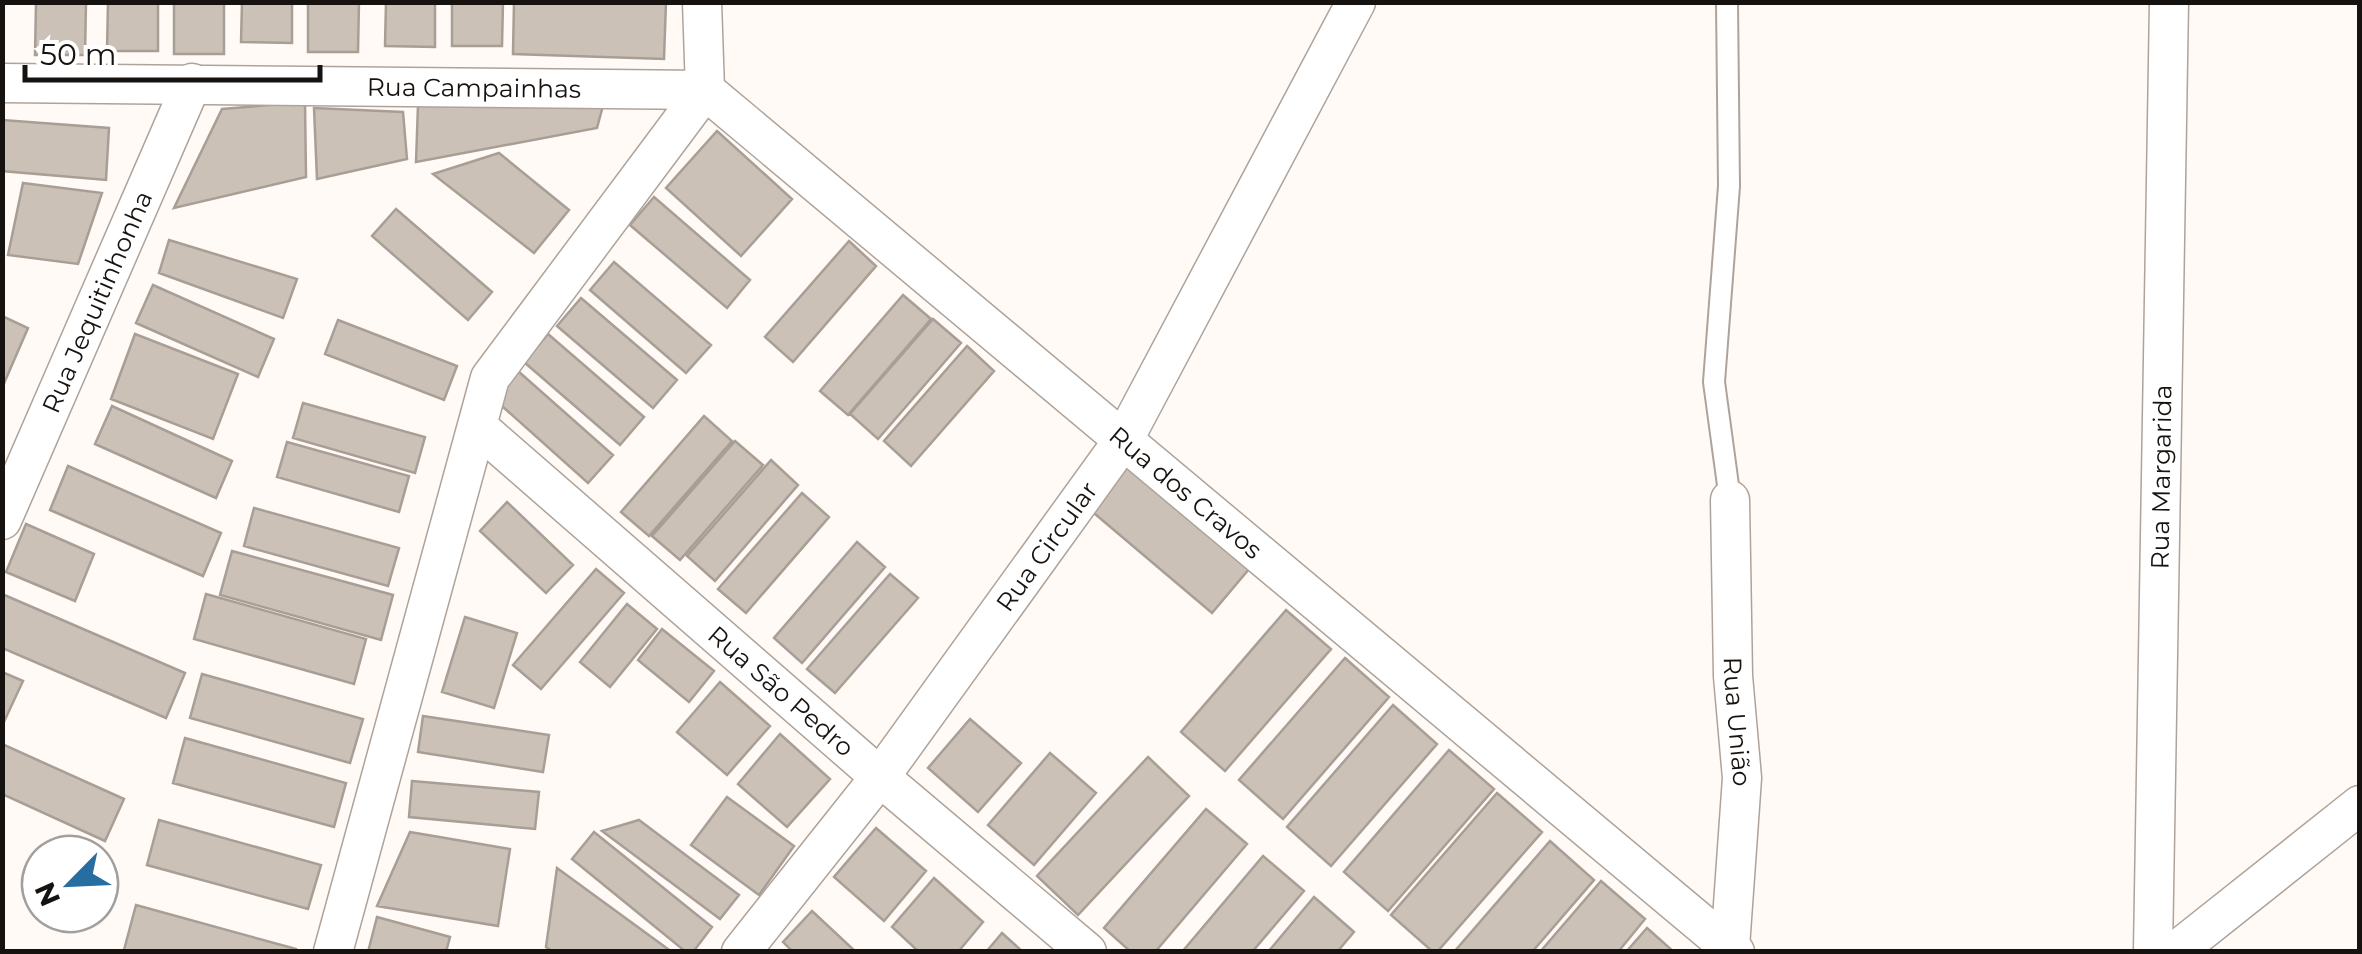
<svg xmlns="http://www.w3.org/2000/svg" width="2362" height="954" viewBox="0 0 2362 954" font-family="Montserrat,sans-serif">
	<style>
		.building { fill: #ccc1b7; stroke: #a99e95; stroke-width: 2.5 }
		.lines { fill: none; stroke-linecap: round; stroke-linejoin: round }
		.lane-casing { stroke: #aea39a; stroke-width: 24 }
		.street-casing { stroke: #aea39a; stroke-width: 41 }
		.lane { stroke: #fff; stroke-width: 20 }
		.street { stroke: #fff; stroke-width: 38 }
		.labels { text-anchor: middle; stroke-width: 9; stroke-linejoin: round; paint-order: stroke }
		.street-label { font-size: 25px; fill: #16120f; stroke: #fff }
	</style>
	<rect width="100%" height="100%" fill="#fffaf6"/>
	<path class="building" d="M36,2H86L85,55H35Z
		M108,2H158V51H107Z
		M174,2H224V54H174Z
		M242,2H292V43L241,42Z
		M308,2H359L358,52H308Z
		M386,2H435V47L385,46Z
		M452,2H503L502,46H452Z
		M514,2H666L664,59L513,54Z
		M305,102L306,177L174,208L222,109Z
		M604,102L597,128L416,162L418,105Z
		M314,108L403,112L407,159L317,179Z
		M2,120L109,128L106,180L2,171Z
		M717,131L792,199L741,256L666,188Z
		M499,153L569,210L534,253L433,174Z
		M23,183L102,193L78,264L8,255Z
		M654,197L750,280L727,308L630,225Z
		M396,209L492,292L468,320L372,236Z
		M169,240L297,279L283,318L159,273Z
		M849,241L876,266L793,362L765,337Z
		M614,262L711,345L686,373L590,290Z
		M153,285L274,339L258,377L136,323Z
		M903,295L931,319L848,415L820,391Z
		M581,298L677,380L653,408L557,326Z
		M2,316L28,328L2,388Z
		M933,319L961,343L878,439L850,414Z
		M338,320L457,366L444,400L325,354Z
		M135,334L238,374L213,439L111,399Z
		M548,334L644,417L620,445L524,362Z
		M967,346L994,371L911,466L884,441Z
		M518,371L613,455L588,483L493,398Z
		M303,403L425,437L415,473L293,438Z
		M112,406L232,461L216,498L95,444Z
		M704,416L732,441L649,536L621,512Z
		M735,441L763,465L680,560L652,536Z
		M287,442L409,476L399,512L277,477Z
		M771,460L798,485L715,581L687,556Z
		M1126,463L1250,568L1212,613L1088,508Z
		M68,466L221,533L203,576L50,510Z
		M802,493L829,517L746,613L718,589Z
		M507,502L573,565L546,593L480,531Z
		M254,508L399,548L388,586L244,546Z
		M26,524L94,554L75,601L6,572Z
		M857,542L885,567L802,663L774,638Z
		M232,551L393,595L381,640L220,595Z
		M596,569L624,593L541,689L513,665Z
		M890,574L918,598L835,693L807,669Z
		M2,594L185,673L166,718L2,648Z
		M206,594L366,639L354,684L194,639Z
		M627,604L657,629L610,687L580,662Z
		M1286,610L1331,649L1225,771L1181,732Z
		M465,617L517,633L494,708L442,692Z
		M662,629L714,671L689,702L638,660Z
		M1345,658L1389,697L1283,819L1239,780Z
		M2,672L23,681L2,726Z
		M202,674L363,719L350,763L190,718Z
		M720,682L770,726L727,775L677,732Z
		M1393,705L1437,744L1331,866L1287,827Z
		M423,716L549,735L543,772L418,752Z
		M970,719L1021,763L978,812L928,768Z
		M780,734L830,779L787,827L738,784Z
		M185,738L346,783L334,827L173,783Z
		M2,744L124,799L105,841L2,794Z
		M1449,750L1494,789L1388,911L1344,872Z
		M1050,753L1096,793L1034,865L988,825Z
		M1148,757L1189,796L1078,915L1037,876Z
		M412,781L539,792L535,829L409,817Z
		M1497,793L1542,832L1437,952H1433L1391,915Z
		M727,797L794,846L759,895L691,845Z
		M1206,809L1247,844L1155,952H1131L1104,928Z
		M159,820L321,865L308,909L147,865Z
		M639,820L739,895L720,919L602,831Z
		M876,828L926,871L884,921L834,877Z
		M410,832L510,849L498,926L377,906Z
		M594,832L712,927L693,952H686L572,859Z
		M1550,841L1594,880L1532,952H1454Z
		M1263,856L1304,891L1252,952H1182Z
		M557,868L672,952H553L546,947Z
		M934,878L983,922L958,952H919L892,927Z
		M1601,881L1645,919L1618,952H1540Z
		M1314,897L1354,932L1337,952H1268Z
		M136,905L296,949V952L124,950Z
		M812,911L856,952H793L783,942Z
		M377,917L450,937L446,952H368Z
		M1647,928L1674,952H1626Z
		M1002,933L1023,952H986Z"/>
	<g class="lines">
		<defs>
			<path id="lane" d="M1727,2L1729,186L1714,382L1730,500"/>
			<g id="street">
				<path id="s1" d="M702,2L705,90L1735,952"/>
				<path id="s2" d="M2,83L705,90"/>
				<path id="s3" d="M478,427L880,777L1087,952"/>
				<path id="s4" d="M1730,500L1733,676L1742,778L1730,947"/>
				<path id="s5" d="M2,520L192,83"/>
				<path d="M333,952L490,378L705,90"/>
				<path id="s6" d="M741,952L880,777L1124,439L1356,2"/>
				<path id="s7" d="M2153,952L2169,2"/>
				<path d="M2175,952L2360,805"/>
			</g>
		</defs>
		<use href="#lane" class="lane-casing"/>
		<use href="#street" class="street-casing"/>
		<use href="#lane" class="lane"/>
		<use href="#street" class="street"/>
	</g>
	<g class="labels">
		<g class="street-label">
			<text dy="9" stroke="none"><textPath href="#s2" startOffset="472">Rua Campainhas</textPath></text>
			<text dy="9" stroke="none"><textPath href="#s5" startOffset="238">Rua Jequitinhonha</textPath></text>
			<text dy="9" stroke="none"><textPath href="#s7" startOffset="475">Rua Margarida</textPath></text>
			<text dy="9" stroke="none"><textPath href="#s1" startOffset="715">Rua dos Cravos</textPath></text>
			<text dy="9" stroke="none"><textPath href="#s6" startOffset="508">Rua Circular</textPath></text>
			<text dy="9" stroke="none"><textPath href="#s3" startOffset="402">Rua São Pedro</textPath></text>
			<text dy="9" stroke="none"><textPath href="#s4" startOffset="222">Rua União</textPath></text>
		</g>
	</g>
	<rect width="2362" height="954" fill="none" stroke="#16120f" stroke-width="10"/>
	<g transform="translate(70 884) rotate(246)"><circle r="48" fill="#ffffff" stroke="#a2a09f" stroke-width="2.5"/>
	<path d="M0-8L18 38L0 25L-18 38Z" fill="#286da2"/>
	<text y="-15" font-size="28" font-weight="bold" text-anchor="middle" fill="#16120f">N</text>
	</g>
	<path d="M25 65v15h295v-15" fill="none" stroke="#16120f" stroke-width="5"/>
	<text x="40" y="65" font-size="30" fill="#16120f" stroke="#ffffff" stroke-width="8" paint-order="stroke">50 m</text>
</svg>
